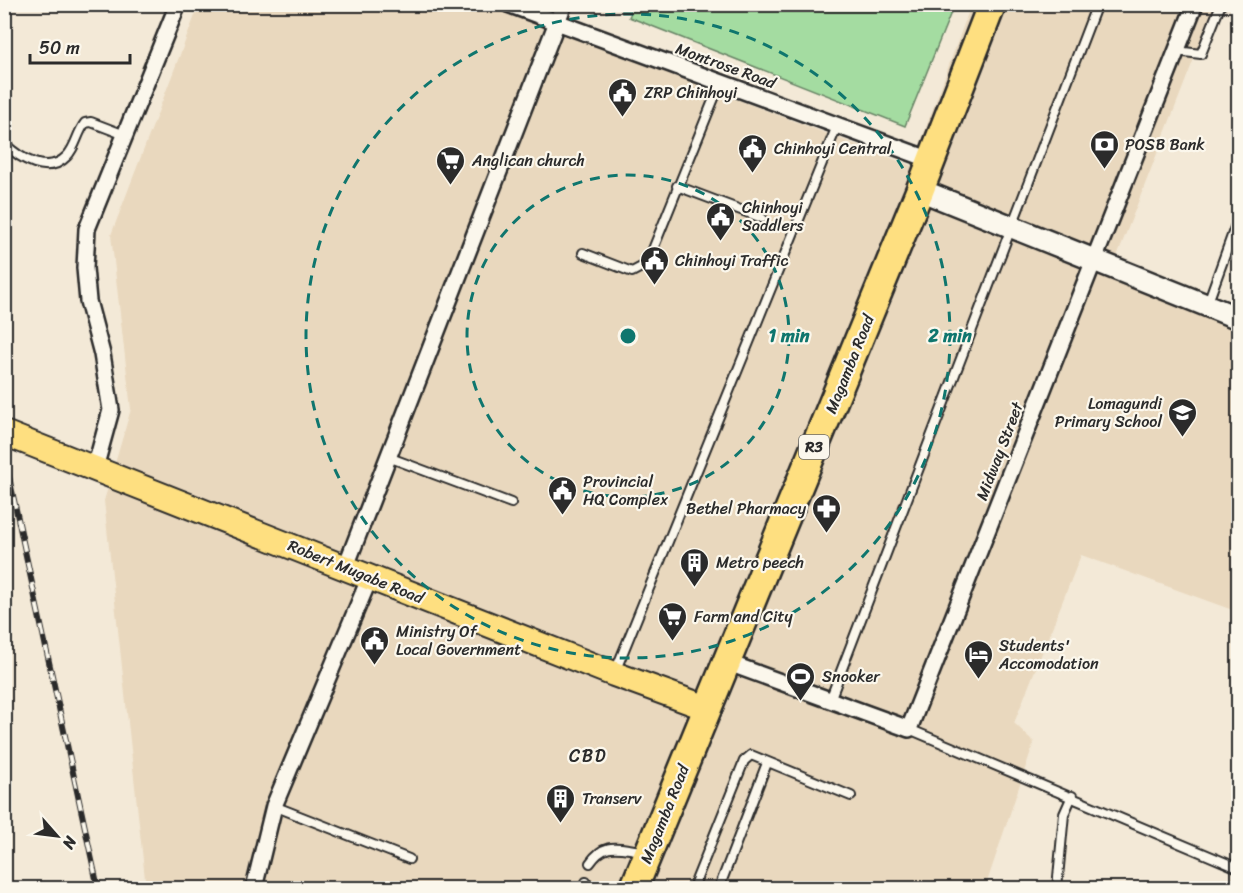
<svg xmlns="http://www.w3.org/2000/svg" width="1243" height="893" viewBox="0 0 1243 893" font-family="Sriracha,sans-serif">
	<style>
		.built { fill: #e9d8be }
		.green { fill: #a4dca1; stroke: #688466; stroke-width: 1.5 }
		.lines { fill: none; stroke-linecap: round; stroke-linejoin: round }
		.lane-casing { stroke: #2b2b2b; stroke-width: 12 }
		.street-casing { stroke: #2b2b2b; stroke-width: 20 }
		.secondary-casing { stroke: #2b2b2b; stroke-width: 26 }
		.primary-casing { stroke: #2b2b2b; stroke-width: 28 }
		.highway-casing { stroke: #2b2b2b; stroke-width: 32 }
		.lane { stroke: #fbf7ec; stroke-width: 8 }
		.street { stroke: #fbf7ec; stroke-width: 15 }
		.secondary { stroke: #fbf7ec; stroke-width: 21 }
		.primary { stroke: #fedf80; stroke-width: 24 }
		.highway { stroke: #fedf80; stroke-width: 27 }
		.rail-casing { stroke: #2b2b2b; stroke-width: 6 }
		.rail { stroke: #fbf7ec; stroke-width: 4; stroke-dasharray: 11; stroke-linecap: butt }
		.ring { fill: none; stroke: #0f766e; stroke-width: 3; stroke-dasharray: 10 8 }
		.labels { text-anchor: middle; stroke-width: 4.5; stroke-linejoin: round; paint-order: stroke }
		.shield { fill: #fbf7ec; stroke: #696865; stroke-width: 1.5 }
		.shield-label { font-size: 15px; font-weight: bold; fill: #2b2b2b }
		.street-label { font-size: 16px; fill: #2b2b2b; stroke: #fbf7ec }
		.poi-label { font-size: 16px; fill: #2b2b2b; stroke: #fbf7ec; text-anchor: start }
		.neighbourhood-label { font-size: 18px; letter-spacing: 1.5px; fill: #2b2b2b; stroke: #fbf7ec }
		.centre { fill: #0f766e; stroke: #fbf7ec; stroke-width: 3 }
		.ring-label { font-size: 18px; text-anchor: middle; font-weight: bold; fill: #0f766e; stroke: #fbf7ec; stroke-width: 4.5; stroke-linejoin: round; paint-order: stroke }
	</style>
	<rect width="100%" height="100%" fill="#f3e9d7"/>
	<filter id="ink" filterUnits="userSpaceOnUse"><feTurbulence type="fractalNoise" baseFrequency=".0167" numOctaves="2"/><feDisplacementMap in="SourceGraphic" scale="12" xChannelSelector="R" yChannelSelector="G"/><feConvolveMatrix kernelMatrix="1 2 1 2 8 2 1 2 1" color-interpolation-filters="sRGB"/></filter>
	<g filter="url(#ink)">
		<path class="built" d="M199,5H558L549,28L912,166L971,5H1215L1112,269L1238,322V612L1081,555L1014,723L1034,742L985,888H146L104,501L131,409L111,235Z"/>
		<path class="green" d="M634,5V4L954,5L905,126L629,17Z"/>
		<g class="lines">
			<defs>
				<path id="lane" d="M1176,51L1201,54L1221,4
					M4,143C20,159 48,176 67,156C76,147 77,133 85,123L91,122L125,135
					M677,186L762,218
					M583,253L632,272L647,264L721,81
					M1207,305L1238,219
					M388,457L511,503
					M615,672L837,126
					M830,700L1097,4
					M909,729L1238,868
					M274,806L409,859
					M590,863C606,840 619,849 645,851
					M586,882L587,888
					M693,888L744,761L751,755L851,796
					M719,888L767,763
					M1057,888L1064,814L1072,796"/>
				<path id="street" d="M508,4L931,160
					M95,468L111,410L102,354L88,301L85,268L87,229L178,4
					M346,566L564,4
					M726,662L909,729L1195,4
					M254,888L274,806L370,577"/>
				<path id="secondary" d="M920,190L1238,318"/>
				<path id="primary" d="M4,433L614,674L707,708"/>
				<path id="highway" d="M634,888L920,190L992,4"/>
			</defs>
			<use href="#lane" class="lane-casing"/>
			<use href="#street" class="street-casing"/>
			<use href="#secondary" class="secondary-casing"/>
			<use href="#primary" class="primary-casing"/>
			<use href="#highway" class="highway-casing"/>
			<use href="#lane" class="lane"/>
			<use href="#street" class="street"/>
			<use href="#secondary" class="secondary"/>
			<use href="#primary" class="primary"/>
			<use href="#highway" class="highway"/>
			<defs>
				<path id="rail" d="M4,454L98,888"/>
			</defs>
			<use href="#rail" class="rail-casing"/>
			<use href="#rail" class="rail"/>
		</g>
	</g>
	<g class="ring">
		<circle cx="628" cy="336" r="161"/>
		<circle cx="628" cy="336" r="322"/>
	</g>
	<defs>
		<symbol id="civic-pin" viewBox="-11 -11 22 30"><path d="M0 17L-7.5 6A9.5 9.5 0 1 1 7.5 6Z" fill="#2b2b2b" stroke="#fbf7ec"/><path d="M-.6-6.5H3V-4.5H.6V-3L4-1V1h2V6H-6V1h2V-1L-.6-3ZM-1.2 2.5V6h2.4V2.5Z" fill="#fff"/></symbol>
		<symbol id="bank-pin" viewBox="-11 -11 22 30"><path d="M0 17L-7.5 6A9.5 9.5 0 1 1 7.5 6Z" fill="#2b2b2b" stroke="#fbf7ec"/><path d="M-6-4H6V4H-6ZM0-2.3a2.3 2.3 0 1 0 0 4.6a2.3 2.3 0 1 0 0-4.6Z" fill="#fff"/></symbol>
		<symbol id="supermarket-pin" viewBox="-11 -11 22 30"><path d="M0 17L-7.5 6A9.5 9.5 0 1 1 7.5 6Z" fill="#2b2b2b" stroke="#fbf7ec"/><path d="M-6-5.5h2.5l.6 2H6L4.5 2H-2.5L-4.4-4H-6ZM-1.5 3.2a1.3 1.3 0 1 0 .1 0ZM3 3.2a1.3 1.3 0 1 0 .1 0Z" fill="#fff"/></symbol>
		<symbol id="school-pin" viewBox="-11 -11 22 30"><path d="M0 17L-7.5 6A9.5 9.5 0 1 1 7.5 6Z" fill="#2b2b2b" stroke="#fbf7ec"/><path d="M0-5L7-2L0 1L-7-2ZM-4 1L0 2.5L4 1V4Q0 6-4 4Z" fill="#fff"/></symbol>
		<symbol id="pharmacy-pin" viewBox="-11 -11 22 30"><path d="M0 17L-7.5 6A9.5 9.5 0 1 1 7.5 6Z" fill="#2b2b2b" stroke="#fbf7ec"/><path d="M-2-6h4v4h4v4h-4v4h-4v-4h-4v-4h4Z" fill="#fff"/></symbol>
		<symbol id="building-pin" viewBox="-11 -11 22 30"><path d="M0 17L-7.5 6A9.5 9.5 0 1 1 7.5 6Z" fill="#2b2b2b" stroke="#fbf7ec"/><path d="M-4-6H4V6H1V3H-1V6H-4ZM-2.5-4.3h1.7v1.8h-1.7ZM.8-4.3h1.7v1.8H.8ZM-2.5-1h1.7V.8h-1.7ZM.8-1h1.7V.8H.8Z" fill="#fff"/></symbol>
		<symbol id="hotel-pin" viewBox="-11 -11 22 30"><path d="M0 17L-7.5 6A9.5 9.5 0 1 1 7.5 6Z" fill="#2b2b2b" stroke="#fbf7ec"/><path d="M-6-4.5h1.5V1H6V5H4.5V3h-9V5H-6ZM-4 0a1.8 1.8 0 1 1 3.6 0ZM.5 0V-2.5h3Q6-2.5 6 0Z" fill="#fff"/></symbol>
		<symbol id="stadium-pin" viewBox="-11 -11 22 30"><path d="M0 17L-7.5 6A9.5 9.5 0 1 1 7.5 6Z" fill="#2b2b2b" stroke="#fbf7ec"/><path d="M0-5a6.5 5 0 1 0 0 10a6.5 5 0 1 0 0-10ZM-3.5-1.8h7v3.6h-7Z" fill="#fff"/></symbol>
	</defs>
	<g fill-rule="evenodd">
		<use href="#civic-pin" x="606" y="76" width="33" height="45"/>
		<use href="#bank-pin" x="1088" y="128" width="33" height="45"/>
		<use href="#civic-pin" x="736" y="132" width="33" height="45"/>
		<use href="#supermarket-pin" x="434" y="144" width="33" height="45"/>
		<use href="#civic-pin" x="704" y="200" width="33" height="45"/>
		<use href="#civic-pin" x="638" y="244" width="33" height="45"/>
		<use href="#school-pin" x="1166" y="396" width="33" height="45"/>
		<use href="#civic-pin" x="546" y="474" width="33" height="45"/>
		<use href="#pharmacy-pin" x="810" y="492" width="33" height="45"/>
		<use href="#building-pin" x="678" y="546" width="33" height="45"/>
		<use href="#supermarket-pin" x="656" y="600" width="33" height="45"/>
		<use href="#civic-pin" x="358" y="624" width="33" height="45"/>
		<use href="#hotel-pin" x="962" y="638" width="33" height="45"/>
		<use href="#stadium-pin" x="784" y="660" width="33" height="45"/>
		<use href="#building-pin" x="544" y="782" width="33" height="45"/>
	</g>
	<g class="labels">
		<rect class="shield" x="799" y="435" width="30" height="24" rx="4.5"/>
		<g class="shield-label">
			<text x="814" y="452">R3</text>
		</g>
		<g class="street-label">
			<text transform="translate(726 65) rotate(20)" y="6">Montrose Road</text>
			<text transform="translate(849 364) rotate(-68)" y="6">Magamba Road</text>
			<text transform="translate(999 451) rotate(-69)" y="6">Midway Street</text>
			<text transform="translate(356 571) rotate(22)" y="6">Robert Mugabe Road</text>
			<text transform="translate(664 814) rotate(-68)" y="6">Magamba Road</text>
		</g>
		<g class="poi-label">
			<text x="644" y="98">ZRP Chinhoyi</text>
			<text x="1125" y="150">POSB Bank</text>
			<text x="774" y="154">Chinhoyi Central</text>
			<text x="472" y="166">Anglican church</text>
			<text x="742" y="213">Chinhoyi<tspan x="742" dy="18">Saddlers</tspan></text>
			<text x="675" y="266">Chinhoyi Traffic</text>
			<text x="1162" y="409" text-anchor="end">Lomagundi<tspan x="1162" dy="18">Primary School</tspan></text>
			<text x="583" y="487">Provincial<tspan x="583" dy="18">HQ Complex</tspan></text>
			<text x="806" y="514" text-anchor="end">Bethel Pharmacy</text>
			<text x="716" y="568">Metro peech</text>
			<text x="694" y="622">Farm and City</text>
			<text x="396" y="637">Ministry Of<tspan x="396" dy="18">Local Government</tspan></text>
			<text x="999" y="651">Students'<tspan x="999" dy="18">Accomodation</tspan></text>
			<text x="822" y="682">Snooker</text>
			<text x="582" y="804">Transerv</text>
		</g>
		<g class="neighbourhood-label">
			<text x="588" y="762">CBD</text>
		</g>
	</g>
	<circle cx="628" cy="336" r="9" class="centre"/>
	<g class="ring-label">
		<text x="789" y="342">1 min</text>
		<text x="950" y="342">2 min</text>
	</g>
	<rect width="1243" height="893" fill="none" stroke="#fbf7ec" stroke-width="24"/>
	<rect x="12" y="12" width="1219" height="869" fill="none" stroke="#2b2b2b" stroke-width="2" filter="url(#ink)"/>
	<g transform="translate(57 836) rotate(118)" stroke="#fbf7ec" stroke-width="4.5" paint-order="stroke">
	<path d="M0-4.5L10 22L0 15L-10 22Z" fill="#2b2b2b"/>
	<text y="-9" font-size="16" font-weight="bold" text-anchor="middle" fill="#2b2b2b">N</text>
	</g>
	<path d="M30 54v9h100v-9" fill="none" stroke="#2b2b2b" stroke-width="3"/>
	<text x="39" y="54" font-size="18" fill="#2b2b2b" stroke="#fbf7ec" stroke-width="4.5" paint-order="stroke">50 m</text>
</svg>
